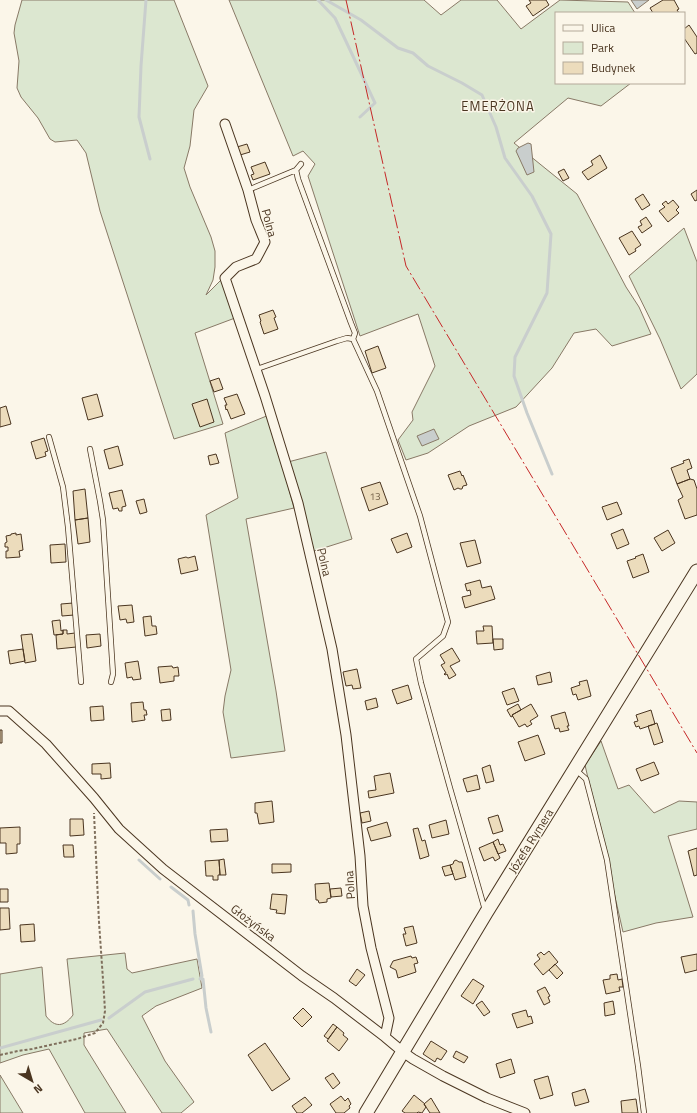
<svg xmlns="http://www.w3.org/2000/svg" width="697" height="1113" viewBox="0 0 697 1113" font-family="'Titillium Web',sans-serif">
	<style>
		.green { fill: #dce7d0; stroke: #887966 }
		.water { fill: #c9cecd; stroke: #887966 }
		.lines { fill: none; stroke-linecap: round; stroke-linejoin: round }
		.stream { stroke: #c9cecd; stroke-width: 3 }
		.building { fill: #ecdcbc; stroke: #4a3520 }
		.lane-casing { stroke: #4a3520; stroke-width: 6 }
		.street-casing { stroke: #4a3520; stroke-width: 11 }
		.secondary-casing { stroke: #4a3520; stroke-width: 15 }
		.path { stroke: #7f6f5c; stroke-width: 2; stroke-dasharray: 3 2; stroke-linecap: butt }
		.lane { stroke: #fbf6e9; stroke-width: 4.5 }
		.street { stroke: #fbf6e9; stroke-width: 9 }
		.secondary { stroke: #fbf6e9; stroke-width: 13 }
		.power { stroke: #c62828; stroke-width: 1; stroke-dasharray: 14 3 2 3; stroke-linecap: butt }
		.labels { text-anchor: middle; stroke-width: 3; stroke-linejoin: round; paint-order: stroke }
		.number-label { font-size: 10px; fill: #725f47 }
		.street-label { font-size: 12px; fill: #4a3520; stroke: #fbf6e9 }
		.neighbourhood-label { font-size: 13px; letter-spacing: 1px; fill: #4a3520; stroke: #fbf6e9 }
	</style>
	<rect width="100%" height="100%" fill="#fbf6e9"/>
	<path class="green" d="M22,0H174L208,86L194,110L190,146L184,168L190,187L211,237L215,251V267L213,280L206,295L222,279L235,318L195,333L223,424L174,439L100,211L86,153L77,140L55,142L50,139L38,118L21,97L17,88L19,61L14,33L15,25Z
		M229,0H424L441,15L461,0H497L521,29L560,0L628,2L635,13H556V83H631L601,106L568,98L514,143L577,194L626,287L639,307L651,334L612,346L596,329L574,333L552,368L516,407L469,426L428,453L406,460L398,440L413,420L412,412L435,366L418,314L360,336L308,176L315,164L303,151L293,156Z
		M684,228L697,262V374L681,389L660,339L629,276Z
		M269,415L294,508L246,519L276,691L285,751L231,758L223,712L225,696L231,670L206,515L238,498L225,433Z
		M326,452L352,539L314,551L288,462Z
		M601,741L618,789L629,785L654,813L679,801L697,802V829L668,836L693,917L656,923L623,932L585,765Z
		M125,953L127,969L132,973L197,959L202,988L156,1006L142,1016L165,1061L194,1102L181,1113H162L107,1029L84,1033V1045L126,1113H85L49,1049L23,1055L0,1063V974L42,967L46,1016C55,1028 64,1027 73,1015L67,959Z
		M0,1075L23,1113H0Z"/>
	<path class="water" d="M631,0H649L637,9Z
		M528,143L531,144L534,172L527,175L516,151L518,148Z
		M434,429L439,439L422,446L417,436Z"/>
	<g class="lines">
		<path class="stream" d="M146,0L141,66L139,117L150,159
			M318,0L335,18L375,103L360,117
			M326,0L361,20L398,48L413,53L428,66L462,83L482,95L496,127L505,158L532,196L551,234L547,293L515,357L514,376L527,413L552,474
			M139,860L160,879
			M171,887L188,900L189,905
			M193,911L195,934L202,976L200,979H203L206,1008L211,1032
			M109,1018L145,992L193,979
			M0,1048L101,1020"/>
	</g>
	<path class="building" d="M529,0H546L549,5L533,16L526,6L531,3Z
		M663,0H674L679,9L677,10L679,13H653L650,8Z
		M689,25L697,37V53L695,54L684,38V29Z
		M247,144L250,152L240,155L237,147Z
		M600,155L607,168L588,180L582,172L593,165L591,161Z
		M265,162L270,174L253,180L251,175L254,174L251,167Z
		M564,169L569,178L563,181L558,172Z
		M697,190V200L695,201L691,194Z
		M643,194L650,205L642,210L635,199Z
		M673,200L679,207L676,210L679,213L668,222L659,211L665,207L662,204L666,201L668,204Z
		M646,217L652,226L642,233L638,227L642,225L640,221Z
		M632,231L641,245L635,249L636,251L629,255L619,238Z
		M273,310L276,317L274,318L278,329L264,334L260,322L261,321L259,315Z
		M378,346L386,368L372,373L365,351Z
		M219,378L223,389L214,392L210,381Z
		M97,394L103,416L88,420L82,398Z
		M237,394L245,414L231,419L227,409L226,410L225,405H227L224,398Z
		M207,399L214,422L200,427L192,404Z
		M6,406L11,424L0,427V408Z
		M44,438L48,451L45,452L46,456L36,459L31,442Z
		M118,446L123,465L109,469L104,450Z
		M216,454L219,463L210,465L208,456Z
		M689,459L692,468L687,470L690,479L677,484L671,468L684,463L683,461Z
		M460,471L462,476L463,475L467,485L463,486L462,489H460L458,488L454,490L448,475Z
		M690,479L694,480L697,489V515L685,519L678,500L683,497L677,484Z
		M380,482L388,504L369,511L361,488Z
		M85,489L88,518L75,520L73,491Z
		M122,490L126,506L122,507V511H119L118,508L113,509L109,493Z
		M144,499L147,512L140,514L136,501Z
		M617,502L622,514L607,520L602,507Z
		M88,518L90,542L78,544L75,520Z
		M623,529L629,544L617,549L611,534Z
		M668,530L675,543L662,551L654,538Z
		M16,533V535L21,534L23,550L19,551L20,557L6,558V551H8V547H5V543L7,542L6,536L11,535V534Z
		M407,533L412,547L397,553L391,539Z
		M475,540L481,563L467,567L460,543Z
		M65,544L66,562L51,563L50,545Z
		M643,554L649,572L633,578L627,561L636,558L635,557Z
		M195,556L198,570L181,574L178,559L186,557L188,558Z
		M480,580L482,588L491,586L495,599L465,608L462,597L471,595L470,590L467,591L465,584Z
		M73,603L74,615L62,616L61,604Z
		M132,605L134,622L127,623L126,619L120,620L118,606Z
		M151,616L152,626H156L157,634L145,636L143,617Z
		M60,620L61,631L63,630V634L54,635L52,621Z
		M483,626H492L493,643L477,644L476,631H484Z
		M63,630H67V634L75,633L76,647L57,649L56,635L63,634Z
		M32,634L36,661L25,663L21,635Z
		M100,634L101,646L87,648L86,635Z
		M493,639H503V649L494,650Z
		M452,648L460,661L450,666L456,675L449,679L447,674L445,675L444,674L446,673L441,665L445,663L440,655Z
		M23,649L25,661L10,664L8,651Z
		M138,661L141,679L133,680L132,677L127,678L125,663Z
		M172,666L173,668L178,667L179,676H174V681L160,683L158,667Z
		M357,669L361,688L353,689L352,685L346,686L343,672Z
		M550,672L552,682L538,685L536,676Z
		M587,680L591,696L578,700L576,694L573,695L571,688L580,685L579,682Z
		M408,685L412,699L397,704L392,690Z
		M514,688L519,701L507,705L502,692Z
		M376,698L378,707L367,710L365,701Z
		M143,702L144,710H146L147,715H144L145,720L132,722L131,703Z
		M518,704L521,710L512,715L513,716L511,717L507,710Z
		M531,704L538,716L530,721L532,724L527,727L525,724L519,727L512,715Z
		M103,706L104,720L91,721L90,707Z
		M170,709L171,720L162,721L161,710Z
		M651,710L655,724L640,729L639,726L636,727L634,722L638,721L636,715Z
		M565,712L569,726H567L569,730L560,732L559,728L555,729L551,716Z
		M657,723L663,742L654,745L648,726Z
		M0,730H2V743H0Z
		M538,735L545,754L525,761L518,742Z
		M654,762L659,774L641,781L636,769Z
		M110,763L111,778L101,779V774H92V764Z
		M490,765L494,781L486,783L482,768Z
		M390,773L394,793L369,798L368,791L376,790L374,776Z
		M477,775L480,789L467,792L463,779Z
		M272,801L274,822L259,824L257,813H255V803Z
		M369,811L371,821L362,823L360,813Z
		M498,815L503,831L493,834L488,818Z
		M70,819H83L84,835L70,836Z
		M446,820L449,834L432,838L429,825Z
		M387,822L391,836L371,841L367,828Z
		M20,827V844H17V853L6,854V843H0V828Z
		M418,828L422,841L425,840L429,856L420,859L413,829Z
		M227,829L228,841L211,842L210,830Z
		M498,839L500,845L503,844L506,851L498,854L493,842Z
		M493,842L500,858L495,861L493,857L484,861L479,848Z
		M63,845H73L74,857H64Z
		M697,848V875L694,876L688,851Z
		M224,859L226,875H220L219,860Z
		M219,860L220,875H218V880H213V876H206L205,861Z
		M456,860L459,862H462L466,877L455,880L450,865L453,864L454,861Z
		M272,864H291V872L272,873Z
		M450,865L453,874L445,876L442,867Z
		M329,883L331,898L327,899V902L319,903L318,900H316L315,884Z
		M341,888L342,896L331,897L330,889Z
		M0,889H8V902H0Z
		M272,894L287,895L285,914L276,913L277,910L270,909Z
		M0,908H9L10,929L0,930Z
		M34,924L35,941L21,942L20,925Z
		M413,926L417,943L406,946L403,934H406L404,928Z
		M549,951L558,962L543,975L534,964L540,959L537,955L541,952L544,955Z
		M697,954V970L685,973L681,957Z
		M411,956L412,958L416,957L418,963L414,964L416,972L398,978L396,970L390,967L393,961Z
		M555,964L563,973L557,979L549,970Z
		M357,969L365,975L356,986L349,981Z
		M617,974L618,980L622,979L623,987H619L620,991L606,994L603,980L610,979V975Z
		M473,979L484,986L473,1004L461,996Z
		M545,987L550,996L548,997L550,1002L544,1005L537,991Z
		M482,1001L490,1012L484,1016L476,1005Z
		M613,1001L615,1014L605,1016L604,1003Z
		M303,1008L312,1017L302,1027L293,1018Z
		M526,1010L528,1017L531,1016L533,1023L517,1028L512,1014Z
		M333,1024L337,1027L328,1039L324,1036Z
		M337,1027L344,1033L343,1035L348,1039L339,1051L327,1041Z
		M431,1041L447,1051L441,1060L437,1058L435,1062L423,1054Z
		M265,1043L290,1079L272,1091L248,1055Z
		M456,1051L468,1057L464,1063L453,1057Z
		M511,1059L515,1073L500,1078L496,1064Z
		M333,1073L340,1083L333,1089L325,1078Z
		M548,1076L553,1095L540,1099L534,1080Z
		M585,1089L589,1102L575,1106L572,1093Z
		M414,1095L425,1104H424L426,1107L422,1113L418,1112L417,1113H405L402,1111Z
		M341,1096L345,1101L348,1098L351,1104L349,1106L350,1108L344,1113H336L330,1104Z
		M305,1097L312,1105L302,1113H297L292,1106Z
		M431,1098L440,1113H430L424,1104Z
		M636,1099L638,1113H622L621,1101Z"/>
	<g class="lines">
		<defs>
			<path id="lane" d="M301,164L296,170L298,179L351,323L355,333L353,339
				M248,190L296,170
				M257,369L337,341L347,338L353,339L377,391L420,516L448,622L443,636L416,659L421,683L450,788L485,910
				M49,437L63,487L68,527L81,682
				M90,449L100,501L103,520L113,674L111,682
				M576,770L586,779L607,860L638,1066L644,1113"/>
			<path id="street" d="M225,124L248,190L256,220L265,242L256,259L236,267L225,278L265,396L298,503L332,649L346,735L360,856L363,906L371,948L389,1018L385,1037
				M0,711H9L46,744L94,798L119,829L163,869L302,976L334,998L385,1037L403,1052L413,1059L443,1076L487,1098L525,1113"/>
			<path id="secondary" d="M366,1113L486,913L697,571"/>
		</defs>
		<use href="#lane" class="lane-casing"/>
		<use href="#street" class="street-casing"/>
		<use href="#secondary" class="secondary-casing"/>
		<path class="path" d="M0,1055L18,1051L32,1049L77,1039L95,1033L103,1023L105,1011L104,994L99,922L94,813"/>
		<use href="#lane" class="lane"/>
		<use href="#street" class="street"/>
		<use href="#secondary" class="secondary"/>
		<path class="power" d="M346,0L406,266L697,753"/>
	</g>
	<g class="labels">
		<g class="number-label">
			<text x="375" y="500">13</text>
		</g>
		<g class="street-label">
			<text transform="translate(269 223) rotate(75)" y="4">Polna</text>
			<text transform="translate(324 562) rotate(77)" y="4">Polna</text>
			<text transform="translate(531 841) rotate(-58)" y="4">Józefa Rymera</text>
			<text transform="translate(350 885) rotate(-94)" y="4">Polna</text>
			<text transform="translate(253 923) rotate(37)" y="4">Głożyńska</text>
		</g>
		<g class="neighbourhood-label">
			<text x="498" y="111">EMERŻONA</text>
		</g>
	</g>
	<rect x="555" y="12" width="130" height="72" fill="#fbf6e9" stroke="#b4a999"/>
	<rect x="563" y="25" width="20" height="6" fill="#fbf6e9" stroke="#b4a999"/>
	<text x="591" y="32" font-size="12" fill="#4a3520">Ulica</text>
	<rect x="563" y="42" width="20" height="12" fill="#dce7d0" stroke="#b4a999"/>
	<text x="591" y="52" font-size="12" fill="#4a3520">Park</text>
	<rect x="563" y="62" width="20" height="12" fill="#ecdcbc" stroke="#b4a999"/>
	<text x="591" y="72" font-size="12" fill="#4a3520">Budynek</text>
	<g transform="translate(32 1081) rotate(142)" stroke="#fbf6e9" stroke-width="3" paint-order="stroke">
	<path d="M0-3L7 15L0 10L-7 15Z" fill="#4a3520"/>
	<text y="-6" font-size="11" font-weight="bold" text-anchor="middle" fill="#4a3520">N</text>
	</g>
</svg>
